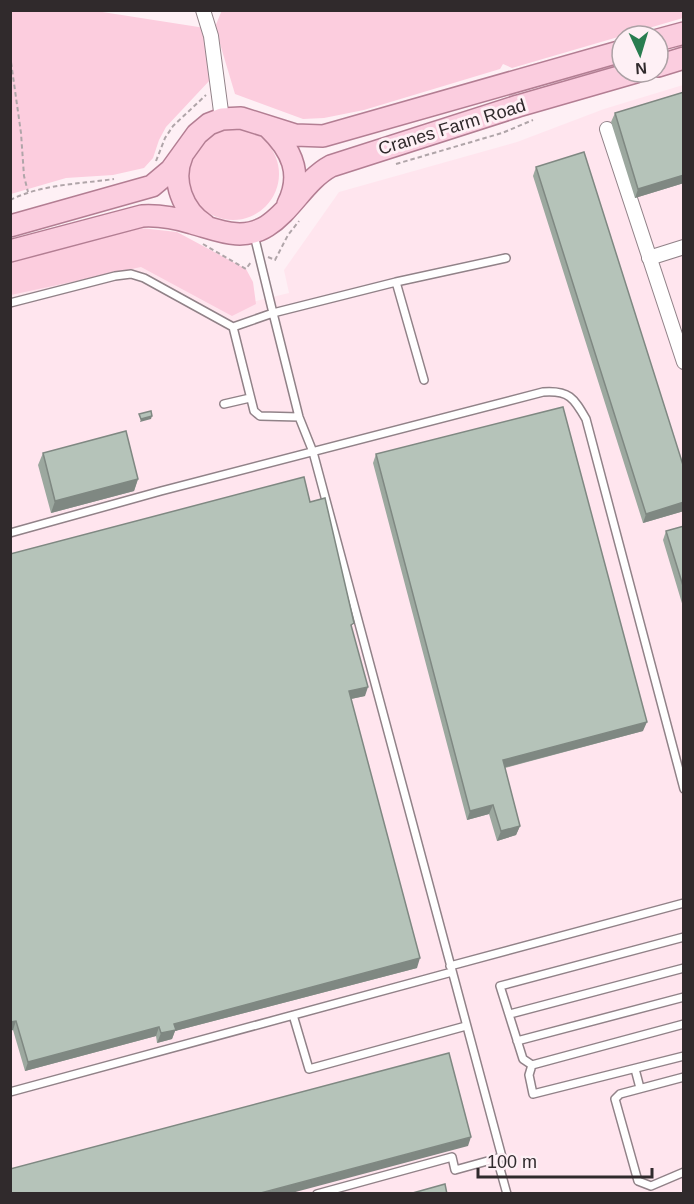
<svg xmlns="http://www.w3.org/2000/svg" width="694" height="1204" viewBox="0 0 694 1204" font-family="Arial,sans-serif">
	<style>
		.built { fill: #ffe5ee }
		.green { fill: #fccdde }
		.lines { fill: none; stroke-linecap: round; stroke-linejoin: round }
		.lane-casing { stroke: #918288; stroke-width: 10 }
		.street-casing { stroke: #918288; stroke-width: 16 }
		.primary-casing { stroke: #b37e93; stroke-width: 24 }
		.path { stroke: #b0a5a9; stroke-width: 2; stroke-dasharray: 4.5 3; stroke-linecap: butt }
		.lane { stroke: #fff; stroke-width: 7 }
		.street { stroke: #fff; stroke-width: 14 }
		.primary { stroke: #fbcddf; stroke-width: 21 }
		.wall { fill: #9ca89f }
		.shaded-wall { fill: #7f8882 }
		.building { fill: #b5c3b9; stroke: #7f8882; stroke-width: 1.5 }
		.labels { text-anchor: middle; stroke-width: 6; stroke-linejoin: round; paint-order: stroke }
		.street-label { font-size: 18px; fill: #302a2c; stroke: #fef0f5 }
	</style>
	<rect width="100%" height="100%" fill="#fef0f5"/>
	<path class="built" d="M683,85V1192L680,1194H11V294L148,260L227,308L289,293L284,270L339,192L517,142L604,109Z"/>
	<path class="green" d="M222,10L684,11L683,18L512,68L503,64L500,69L364,110L324,118L303,119L235,94L215,27Z
		M11,11H96L205,28L210,80L166,127L159,140L153,158L144,168L113,175L66,178L11,194Z
		M187 174a46 46 0 1 1 92 0a46 46 0 1 1-92 0Z
		M141,228L177,232L246,269L253,282L256,304L232,316L141,267L11,295V262Z"/>
	<g class="lines">
		<defs>
			<path id="lane" d="M396,282L506,258
				M10,303L115,276L131,274L144,278L233,327L273,313L254,235
				M233,327L254,411L260,416L299,417
				M224,404L250,398
				M10,533L161,491L543,392C569,390 574,398 586,419L684,789
				M684,937L500,986L523,1059L532,1065L529,1075L533,1094L684,1056
				M450,966L684,903
				M510,1014L684,968
				M293,1015L309,1069L466,1026
				M517,1041L684,997
				M532,1065L684,1024
				M635,1069L640,1088
				M684,1077L620,1094L615,1099L638,1181L651,1186L684,1172
				M10,1092L452,972
				M497,1158L507,1194
				M317,1194L452,1157L455,1170L502,1157L313,452L299,417L273,313L396,282L424,380"/>
			<path id="street" d="M203,10L211,36L222,119
				M607,129L684,362
				M649,258L684,247"/>
			<path id="primary" d="M658,40L684,33
				M658,66L684,58
				M269,128C292,150 303,174 288,204
				M182,156C171,181 183,211 205,225
				M10,226L152,186L171,170L197,134L209,124L222,119L241,118L295,135L323,136L622,51
				M10,251L142,216C159,215 176,218 192,223C218,230 242,242 267,226C292,210 305,180 331,166L518,106L636,72"/>
		</defs>
		<use href="#lane" class="lane-casing"/>
		<use href="#street" class="street-casing"/>
		<use href="#primary" class="primary-casing"/>
		<path class="path" d="M10,55L21,133L24,176L28,192
			M156,161L165,138L173,126L206,95
			M396,164L502,133L533,120
			M10,200C43,184 79,184 114,179
			M203,244L246,269L251,262
			M268,257L275,260L288,235L299,221"/>
		<use href="#lane" class="lane"/>
		<use href="#street" class="street"/>
		<use href="#primary" class="primary"/>
	</g>
	<path class="wall" d="M684,92V183L635,198L611,122L615,113Z
		M536,167L684,468V511L643,523L533,176Z
		M43,453L138,479L134,491L51,513L38,465Z
		M376,454L643,731L505,768L520,826L516,835L497,841L489,814L467,820L373,463Z
		M310,502L352,628L365,696L351,699L417,968L175,1031L172,1039L157,1043L156,1036L25,1071L13,1030L10,1031V554Z
		M684,526V610L663,540L666,531Z"/>
	<path class="shaded-wall" d="M684,175V183L635,198L638,189Z
		M152,416L151,419L140,422L141,419Z
		M138,479L134,491L51,513L55,501Z
		M684,502V511L643,523L646,514Z
		M368,687L365,696L346,700L349,691Z
		M647,722L643,731L499,769L503,760Z
		M493,805L489,814L467,820L470,811Z
		M520,826L516,835L497,841L501,831Z
		M420,958L417,968L175,1031L172,1039L157,1043L161,1033L174,1024Z
		M16,1021L13,1030L10,1031V1022Z
		M159,1027L156,1036L25,1071L28,1062Z
		M471,1137L468,1146L288,1194H257Z"/>
	<path class="building" d="M684,92V175L638,189L615,113Z
		M584,152L684,468V502L646,514L536,167Z
		M563,407L647,722L503,760L520,826L501,831L493,805L470,811L376,454Z
		M151,411L152,416L141,419L139,414Z
		M126,431L138,479L55,501L43,453Z
		M304,477L310,502L325,498L354,623L351,625L368,687L349,691L420,958L174,1024L176,1030L161,1033L159,1027L28,1062L16,1021L10,1022V554Z
		M684,526V589L666,531Z
		M449,1053L471,1137L257,1194H10V1169Z
		M445,1184L447,1194H409Z"/>
	<g class="labels">
		<g class="street-label">
			<text transform="translate(452 127) rotate(-17)" y="6">Cranes Farm Road</text>
		</g>
	</g>
	<rect width="694" height="1204" fill="none" stroke="#302a2c" stroke-width="24"/>
	<g transform="translate(640 54) rotate(176)"><circle r="28" fill="#fef0f5" stroke="#aca1a5" stroke-width="1.5"/>
	<path d="M0-4.5L10 22L0 15L-10 22Z" fill="#297d50"/>
	<text y="-9" font-size="16" font-weight="bold" text-anchor="middle" fill="#302a2c">N</text>
	</g>
	<path d="M478 1168v9h174v-9" fill="none" stroke="#302a2c" stroke-width="3"/>
	<text x="487" y="1168" font-size="18" fill="#302a2c" stroke="#fef0f5" stroke-width="4.5" paint-order="stroke">100 m</text>
</svg>
